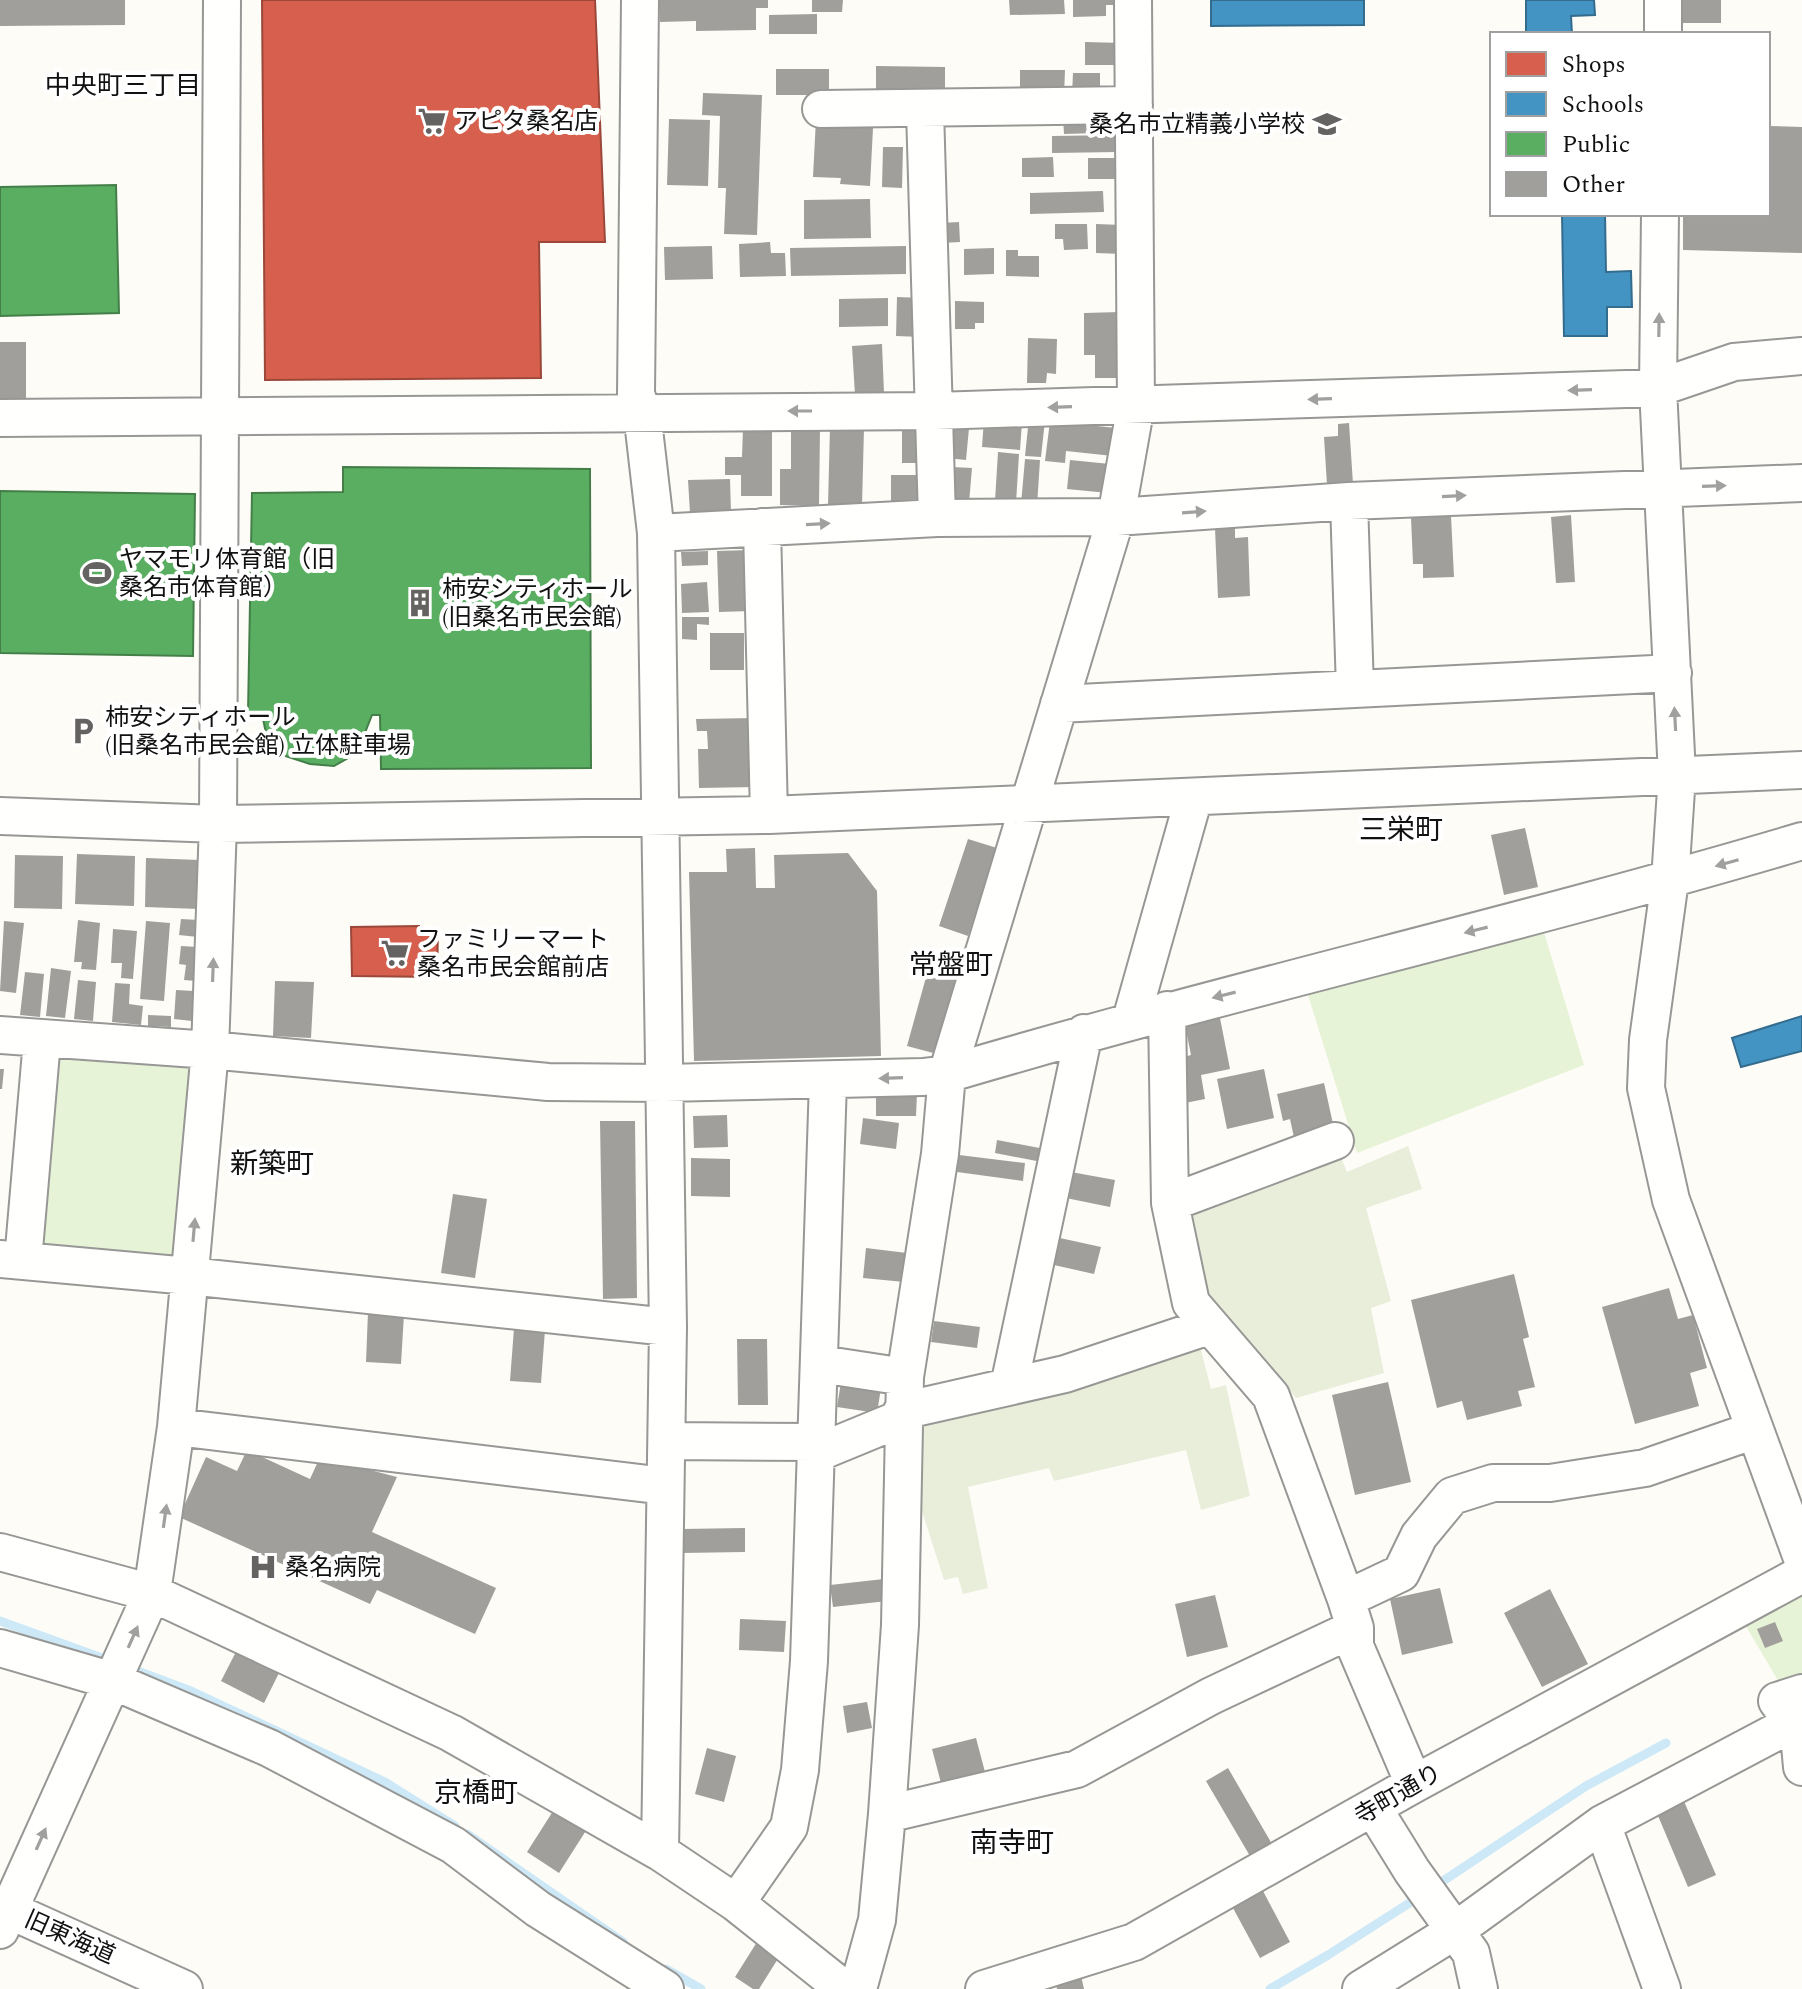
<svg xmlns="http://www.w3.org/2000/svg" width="1802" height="1989" viewBox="0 0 1802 1989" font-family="Spectral,'Noto Sans JP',serif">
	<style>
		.green { fill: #e7f3d7 }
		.cemetery { fill: #e9eedb }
		.shops { fill: #d6604d; stroke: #9b483b; stroke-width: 2 }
		.schools { fill: #4393c3; stroke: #346c8e; stroke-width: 2 }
		.public { fill: #5aae61; stroke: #447f49; stroke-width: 2 }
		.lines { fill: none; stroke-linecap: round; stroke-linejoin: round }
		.stream { stroke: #cde8f7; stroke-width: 9 }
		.building { fill: #a19f9c }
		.minor-casing { stroke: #979795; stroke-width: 40 }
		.minor { stroke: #fffffe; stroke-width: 36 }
		.oneway { fill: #a0a09f }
		.labels { text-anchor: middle; stroke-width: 8; stroke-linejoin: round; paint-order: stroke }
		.poi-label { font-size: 24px; fill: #111; stroke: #fff; text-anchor: start }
		.street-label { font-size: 24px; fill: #111; stroke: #fff }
		.neighbourhood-label { font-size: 26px; fill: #111; stroke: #fff }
		.quarter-label { font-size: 28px; fill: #111; stroke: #fff }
	</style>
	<rect width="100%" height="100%" fill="#fdfcf7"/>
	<path class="green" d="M1540,919L1584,1065L1357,1153L1304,982Z
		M53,1053L196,1067L178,1262L35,1248Z
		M1802,1594V1680L1780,1684L1744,1623Z"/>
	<path class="cemetery" d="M1408,1146L1422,1189L1366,1208L1391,1301L1371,1308L1384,1373L1296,1398L1210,1298L1189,1208L1340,1155L1347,1172Z
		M1199,1342L1211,1389L1226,1385L1250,1496L1201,1510L1186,1450L1054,1481L1049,1468L968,1487L988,1588L963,1594L958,1577L944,1580L921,1508L908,1439L916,1428L1072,1391Z"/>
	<path class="shops" d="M262,0H595L605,242H539L541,378L265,380Z
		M419,926V930H438L437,977L352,976L351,927Z"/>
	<path class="schools" d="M1211,0H1364V25L1211,26Z
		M1526,0H1594L1595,15L1571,16L1572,34H1526Z
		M1562,214H1605L1606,272L1631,271L1632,307H1607V336H1564Z
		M1802,1016V1051L1741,1067L1732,1038Z"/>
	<path class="public" d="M116,185L119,313L0,316V187Z
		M343,467L590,469L591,768L381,769L380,715H372L357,753L334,766L310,764L282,755L267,738L262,714L248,713L252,493L343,492Z
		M0,491L195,494L193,656L0,653Z"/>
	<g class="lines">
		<path class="stream" d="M0,1621L113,1662
			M127,1667L191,1691L385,1782L455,1826
			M467,1834L623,1942
			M1434,1887L1586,1786L1666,1743
			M666,1969L701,1989
			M1270,1989L1328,1955L1422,1895"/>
	</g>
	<path class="building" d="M0,0H125V25L0,26Z
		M659,0H768V8H756V30L696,31V21L660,22Z
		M812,0H843L842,12H812Z
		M1009,0H1064L1065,14L1010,15Z
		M1073,0H1116V5H1106V16L1073,17Z
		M1676,0H1721V23H1676Z
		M817,14V34H769V15Z
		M1085,42L1123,43V65H1085Z
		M876,66L945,67V100H876Z
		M776,69H829V95H776Z
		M1020,70H1065L1064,96H1020Z
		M1073,73H1100V96L1072,95Z
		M703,93L762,95L757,235L724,234L726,188H718L720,116L702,115Z
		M1098,116L1099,133L1064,134L1063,117Z
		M669,119L710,120L708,186L667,185Z
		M816,119L855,121V127L873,128L870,186L840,184L841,178L813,177Z
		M1768,126L1802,127V253L1683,250V214H1768Z
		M1118,135V152L1052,153V136Z
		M883,147H903L902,188L882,187Z
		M1053,157L1054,177H1022V158Z
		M1088,158H1116V179H1088Z
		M1103,191L1104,212L1030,214V193Z
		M870,199L871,238L804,239V200Z
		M959,222L960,242L941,243V223Z
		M1055,224H1087L1088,249L1064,250L1063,239H1055Z
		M1096,224L1122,225V254L1096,253Z
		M770,242L771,253H785L786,276L740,277L739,244Z
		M712,246L713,279L665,280L664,247Z
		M906,246V274L791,276L790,248Z
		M994,248V274L964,275V249Z
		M1006,250H1018V256H1039V277L1006,276Z
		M897,297L923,298L921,337L896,336Z
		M888,298V326L839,327V299Z
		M955,301L984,302V323H975V329H955Z
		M1120,312L1121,378H1095V355H1084V313Z
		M1028,338L1057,339L1056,374L1047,373L1046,383H1027Z
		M0,342H26V400H0Z
		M882,344L884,393L855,395L852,346Z
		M1029,418L1045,420L1041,457L1025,456Z
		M984,419L1022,422L1020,450L982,447Z
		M1050,421L1116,428L1113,456L1066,451L1065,463L1045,461Z
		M1349,423L1353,484L1327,485L1324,437L1338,436V424Z
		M830,427L864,428L862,506L828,505Z
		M902,427L926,428L925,463H902Z
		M949,427L969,428L966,460L946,458Z
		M743,428H772V496H741V475H725V457H742Z
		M791,429H820L819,506L780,505V469H791Z
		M998,452L1019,454L1016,503L995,501Z
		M1025,459L1040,460L1037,506L1021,504Z
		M1070,460L1110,464L1108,493L1067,489Z
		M952,467L972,468L969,503L949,502Z
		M891,475H927V505H891Z
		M730,479L731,512L690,513L688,480Z
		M1571,515L1575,582L1556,583L1551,517Z
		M1451,516L1454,577L1423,578V564H1413L1411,518Z
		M1235,527V538L1248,537L1250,596L1218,598L1215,528Z
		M749,550L751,611L719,612L717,551Z
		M708,551V565L682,566L681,552Z
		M707,582L709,612L682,613L681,584Z
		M682,617H709V625L697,624V640L682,639Z
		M710,633H744V670H710Z
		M755,718L756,787L699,788L698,749H708L707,731H697L696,719Z
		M1525,828L1538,887L1504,895L1491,835Z
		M968,839L997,848L968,936L939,926Z
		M755,848L756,888H775L774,855L848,853L877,891L881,1056L694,1061L689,872H727L726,849Z
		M77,854L135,856L134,906L75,904Z
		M15,855L63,856L62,909L14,908Z
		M146,858L200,860L199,909L145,907Z
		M181,919L199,920L198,937L179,935Z
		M78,920L100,923L96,970L81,969L82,962H74Z
		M4,921L24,923L16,993L0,991Z
		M146,921L170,923L164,1001L140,999Z
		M113,929L137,931L133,979L121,978L122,963H111Z
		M181,946L198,947L196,981L184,980L186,965L179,964Z
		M51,968L71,971L65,1018L46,1016Z
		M928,970L958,978L937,1054L907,1046Z
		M25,972L44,974L40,1017L20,1015Z
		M78,980L96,982L93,1021L74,1019Z
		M275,981L314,982L311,1038L273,1036Z
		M115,983L130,984L129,1004L143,1006L141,1025L112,1022Z
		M176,990L194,991L192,1021L174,1019Z
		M148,1015L171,1016V1027L148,1026Z
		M1220,1018L1230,1069L1201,1075L1205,1099L1185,1103L1180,1058L1191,1055L1185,1025Z
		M0,1069H4L2,1089H0Z
		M1264,1069L1274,1118L1227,1129L1217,1079Z
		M1324,1083L1335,1133L1295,1142L1290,1119L1283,1121L1277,1094Z
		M876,1092L917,1093L916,1116H876Z
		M727,1115L728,1147L694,1148L693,1116Z
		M863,1118L899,1123L896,1149L860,1144Z
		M600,1121H635L637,1298L603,1299Z
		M997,1140L1050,1150L1047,1163L995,1153Z
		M959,1155L1025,1163L1023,1181L957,1172Z
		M691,1158L730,1159V1197L691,1196Z
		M1071,1172L1115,1180L1110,1207L1066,1198Z
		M453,1194L487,1199L475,1278L441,1273Z
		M1060,1238L1101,1247L1094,1274L1054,1265Z
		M866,1248L907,1253L904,1282L863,1278Z
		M1514,1274L1529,1337L1523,1339L1535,1387L1518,1391L1522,1406L1467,1420L1462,1401L1437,1408L1411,1300Z
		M1669,1288L1678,1319L1693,1315L1707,1368L1690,1373L1699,1406L1635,1424L1602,1307Z
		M368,1312L404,1314L401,1364L366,1362Z
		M934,1321L980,1327L977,1348L931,1342Z
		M514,1328L545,1330L541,1383L510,1381Z
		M737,1339H767L768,1405H738Z
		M842,1376L882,1382L877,1413L837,1407Z
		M1388,1382L1411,1482L1355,1495L1332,1395Z
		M247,1450L310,1479L320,1457L397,1477L372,1532L496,1588L475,1634L377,1590L370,1604L179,1517L206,1457L237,1471Z
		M745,1528V1552L681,1553V1529Z
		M884,1579L887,1601L833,1607L830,1585Z
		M1440,1588L1453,1643L1402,1655L1390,1599Z
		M1550,1589L1588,1664L1542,1687L1504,1613Z
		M1215,1595L1228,1647L1187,1657L1175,1604Z
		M740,1619L786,1621L784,1652L739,1650Z
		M1775,1622L1783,1641L1765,1648L1757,1629Z
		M239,1646L282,1667L264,1703L221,1681Z
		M867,1702L872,1728L847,1733L843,1706Z
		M976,1738L985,1772L941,1783L932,1749Z
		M707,1748L736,1756L724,1802L695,1794Z
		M1228,1768L1272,1844L1250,1856L1206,1781Z
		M1683,1799L1716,1875L1688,1887L1656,1811Z
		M555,1808L587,1829L559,1873L527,1852Z
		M1263,1891L1290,1942L1260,1958L1233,1908Z
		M757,1942L779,1957L759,1989H753L735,1977Z
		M1080,1971L1084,1989H1057L1054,1977Z"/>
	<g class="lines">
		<defs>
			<path id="minor" d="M640,0L636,394L642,412L656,533L668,1327L660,1852
				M1663,34V0
				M821,109L1134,105
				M925,110L937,518
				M1660,214L1658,388L1677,775L1670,880L1648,1040L1646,1088L1671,1200L1802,1558
				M0,418L935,411L1658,388L1734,362L1802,356
				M1349,501L1355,689
				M762,527L769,815
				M656,533L937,518L1116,517L1349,501L1802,483
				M1059,704L1673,673
				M0,816L218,824L769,815L1802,770
				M1167,1010L1170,1203L1191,1303L1271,1396L1346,1599L1355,1628V1646L1414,1784
				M1131,1020L1194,797
				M0,1035L210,1050L548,1082L664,1083L923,1077L947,1074C1230,990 1519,925 1802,841
				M1170,1203L1335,1141
				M0,1259L189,1276L668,1327
				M23,1261L42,1040
				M820,1364L905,1377
				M1009,1386L1084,1033
				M902,1411L1065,1374L1209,1326
				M176,1427L665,1486
				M667,1441L815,1442
				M817,1453L902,1418
				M0,1552L152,1593L451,1733L660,1852L736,1903L844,1989
				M1346,1599L1401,1573L1419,1536L1452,1496L1493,1483H1550L1645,1468L1755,1430
				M0,1648L113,1681L269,1748L453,1845L538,1909L665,1989
				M1793,1723L1800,1745L1802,1767
				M1373,1808L1412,1871L1471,1953L1479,1989
				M887,1814L1077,1769L1211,1696L1355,1628
				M1602,1824L1662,1989
				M736,1903L789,1827L800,1770L809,1661L828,1081
				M0,1906L184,1989
				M0,1930L152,1593L176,1427L210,1050L218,824L222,0
				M858,1989L877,1920L887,1814L900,1625L905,1377L940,1154L947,1074L1116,517L1136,405L1133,0
				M984,1989L1134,1942L1414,1784L1802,1574
				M1361,1989L1456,1930L1602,1824L1793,1723L1777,1701L1802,1693"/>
		</defs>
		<use href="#minor" class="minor-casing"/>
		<use href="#minor" class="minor"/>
	</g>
	<defs><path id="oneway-solid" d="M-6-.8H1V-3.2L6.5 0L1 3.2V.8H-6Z" transform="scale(2)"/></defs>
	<g class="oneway">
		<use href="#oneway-solid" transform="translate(1659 325) rotate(-89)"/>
		<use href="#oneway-solid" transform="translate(1580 390) rotate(178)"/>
		<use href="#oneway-solid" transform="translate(1320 399) rotate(178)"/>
		<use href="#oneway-solid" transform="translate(1060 407) rotate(178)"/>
		<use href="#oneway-solid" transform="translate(800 411) rotate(180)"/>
		<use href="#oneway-solid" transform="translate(1714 486) rotate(-2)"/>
		<use href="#oneway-solid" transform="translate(1454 496) rotate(-3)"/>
		<use href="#oneway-solid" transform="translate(1194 512) rotate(-4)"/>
		<use href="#oneway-solid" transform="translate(818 524) rotate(-3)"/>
		<use href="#oneway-solid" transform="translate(1675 719) rotate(-93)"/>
		<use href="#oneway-solid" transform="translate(1727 863) rotate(164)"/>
		<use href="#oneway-solid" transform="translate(1476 930) rotate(166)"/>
		<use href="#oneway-solid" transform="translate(213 970) rotate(-88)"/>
		<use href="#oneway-solid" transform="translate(1224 995) rotate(166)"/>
		<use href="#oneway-solid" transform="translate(891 1078) rotate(178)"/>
		<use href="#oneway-solid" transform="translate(194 1230) rotate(-85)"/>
		<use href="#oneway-solid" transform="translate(165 1516) rotate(-82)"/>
		<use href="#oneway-solid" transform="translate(133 1637) rotate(-66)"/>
		<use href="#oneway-solid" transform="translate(41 1839) rotate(-66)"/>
	</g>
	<defs>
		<symbol id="supermarket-bare" viewBox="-9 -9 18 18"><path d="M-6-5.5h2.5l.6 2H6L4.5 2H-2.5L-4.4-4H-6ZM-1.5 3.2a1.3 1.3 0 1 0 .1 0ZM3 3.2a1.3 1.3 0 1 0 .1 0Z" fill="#646362" stroke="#fff" stroke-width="2.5" paint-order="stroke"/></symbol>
		<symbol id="school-bare" viewBox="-9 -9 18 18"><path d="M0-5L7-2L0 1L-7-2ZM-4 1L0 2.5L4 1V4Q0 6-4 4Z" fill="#646362" stroke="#fff" stroke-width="2.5" paint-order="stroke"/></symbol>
		<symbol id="stadium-bare" viewBox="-9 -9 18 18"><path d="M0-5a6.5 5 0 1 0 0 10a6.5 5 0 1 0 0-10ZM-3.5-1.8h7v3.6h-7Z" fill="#646362" stroke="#fff" stroke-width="2.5" paint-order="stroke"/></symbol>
		<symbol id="building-bare" viewBox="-9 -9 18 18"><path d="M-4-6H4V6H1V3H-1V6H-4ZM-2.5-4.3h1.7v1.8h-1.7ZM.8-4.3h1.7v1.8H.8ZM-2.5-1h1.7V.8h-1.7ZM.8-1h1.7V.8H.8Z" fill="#646362" stroke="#fff" stroke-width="2.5" paint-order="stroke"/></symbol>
		<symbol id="parking-bare" viewBox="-9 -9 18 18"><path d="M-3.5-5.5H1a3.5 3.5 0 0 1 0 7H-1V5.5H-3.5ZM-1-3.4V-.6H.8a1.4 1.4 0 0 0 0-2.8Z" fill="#646362" stroke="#fff" stroke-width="2.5" paint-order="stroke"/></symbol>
		<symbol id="hospital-bare" viewBox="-9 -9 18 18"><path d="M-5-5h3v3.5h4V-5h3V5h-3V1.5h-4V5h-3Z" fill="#646362" stroke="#fff" stroke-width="2.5" paint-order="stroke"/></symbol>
	</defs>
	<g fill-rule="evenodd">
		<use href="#supermarket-bare" x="412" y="101" width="40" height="40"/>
		<use href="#school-bare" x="1307" y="104" width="40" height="40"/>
		<use href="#stadium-bare" x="77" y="553" width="40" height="40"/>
		<use href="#building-bare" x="400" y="583" width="40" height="40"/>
		<use href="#parking-bare" x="63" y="711" width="40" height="40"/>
		<use href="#supermarket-bare" x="375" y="933" width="40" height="40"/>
		<use href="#hospital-bare" x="243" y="1547" width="40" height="40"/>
	</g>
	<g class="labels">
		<g class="poi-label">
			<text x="454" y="129">アピタ桑名店</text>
			<text x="1305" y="132" text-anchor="end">桑名市立精義小学校</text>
			<text x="119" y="567">ヤマモリ体育館（旧<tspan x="119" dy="28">桑名市体育館）</tspan></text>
			<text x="442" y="597">柿安シティホール<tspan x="442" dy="28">(旧桑名市民会館)</tspan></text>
			<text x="105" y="725">柿安シティホール<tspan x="105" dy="28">(旧桑名市民会館) 立体駐車場</tspan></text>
			<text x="417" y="947">ファミリーマート<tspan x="417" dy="28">桑名市民会館前店</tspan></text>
			<text x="285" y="1575">桑名病院</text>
		</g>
		<g class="street-label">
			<text transform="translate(1398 1794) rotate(-30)" y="8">寺町通り</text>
			<text transform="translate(70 1937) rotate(24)" y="8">旧東海道</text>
		</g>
		<g class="neighbourhood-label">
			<text x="123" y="94">中央町三丁目</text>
		</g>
		<g class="quarter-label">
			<text x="1401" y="839">三栄町</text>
			<text x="951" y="974">常盤町</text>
			<text x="272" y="1173">新築町</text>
			<text x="476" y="1802">京橋町</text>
			<text x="1012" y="1852">南寺町</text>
		</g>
	</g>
	<rect x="1490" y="32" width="280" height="184" fill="#ffffff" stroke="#a0a0a0" stroke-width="2"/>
	<rect x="1506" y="52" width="40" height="24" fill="#d6604d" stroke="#a0a0a0" stroke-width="2"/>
	<text x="1562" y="72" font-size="24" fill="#111111">Shops</text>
	<rect x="1506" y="92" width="40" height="24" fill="#4393c3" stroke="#a0a0a0" stroke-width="2"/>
	<text x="1562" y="112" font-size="24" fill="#111111">Schools</text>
	<rect x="1506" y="132" width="40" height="24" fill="#5aae61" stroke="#a0a0a0" stroke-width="2"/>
	<text x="1562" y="152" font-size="24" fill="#111111">Public</text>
	<rect x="1506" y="172" width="40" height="24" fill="#a19f9c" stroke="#a0a0a0" stroke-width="2"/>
	<text x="1562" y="192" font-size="24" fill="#111111">Other</text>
</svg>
